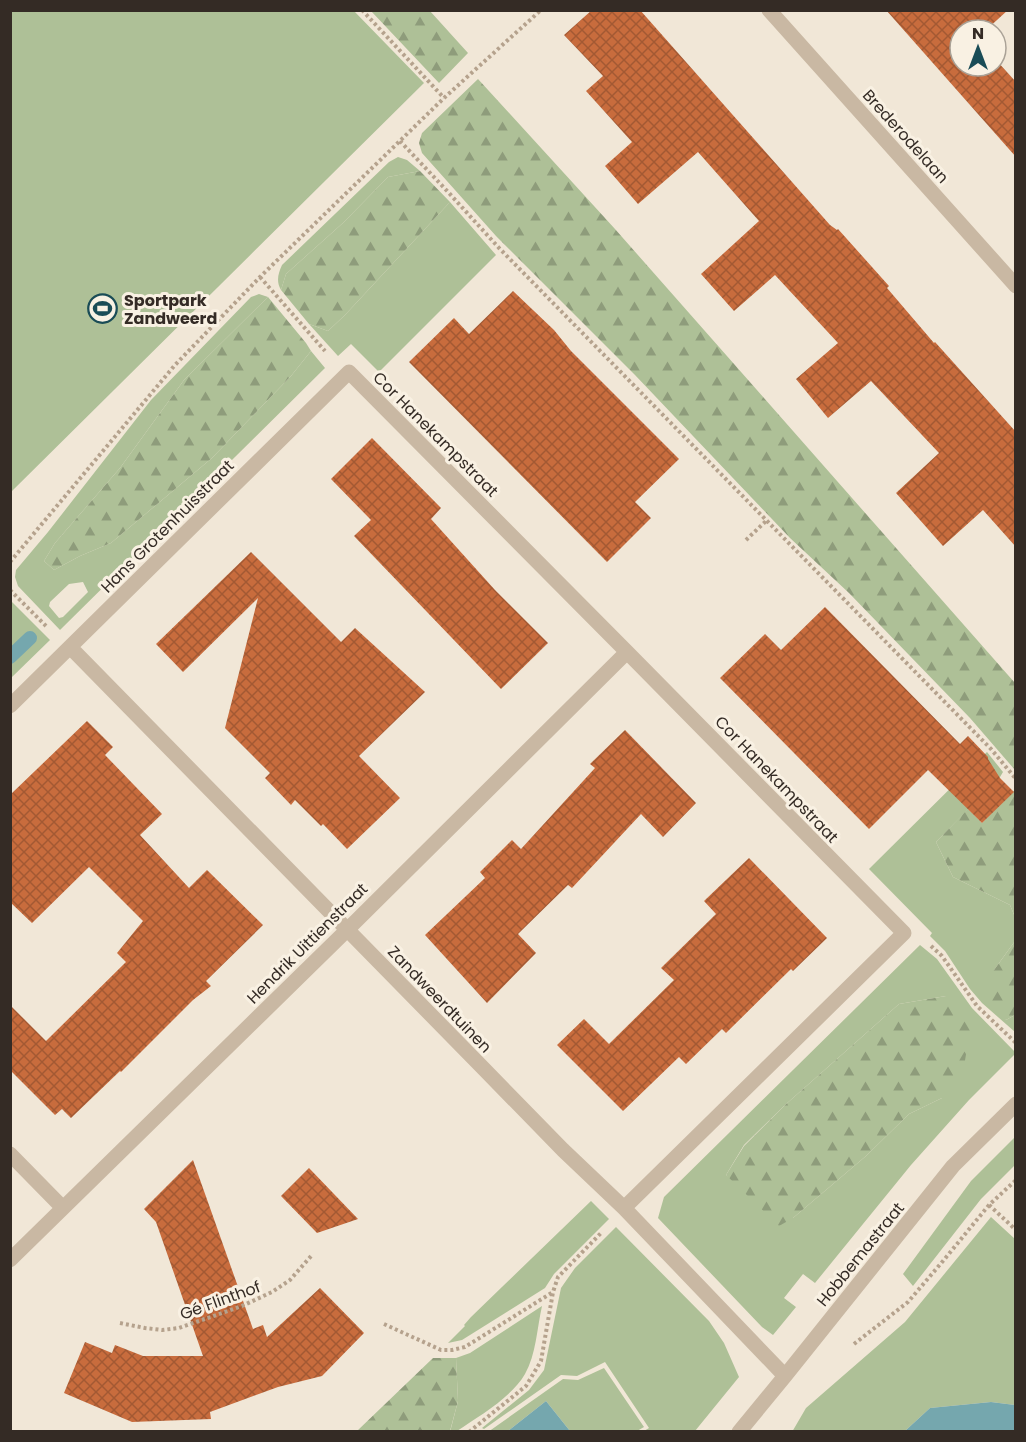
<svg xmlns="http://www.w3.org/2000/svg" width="1026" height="1442" viewBox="0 0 1026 1442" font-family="Poppins,sans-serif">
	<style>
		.grass { fill: #aec097; fill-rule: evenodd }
		.forest { fill: url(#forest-firs) }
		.water { fill: #75a7ae }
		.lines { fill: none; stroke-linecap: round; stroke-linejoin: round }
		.stream { stroke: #75a7ae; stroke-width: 14 }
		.building { fill: url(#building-cross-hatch) }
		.path { stroke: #b5a28d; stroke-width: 4; stroke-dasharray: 3 3; stroke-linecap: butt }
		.minor { stroke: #c9b8a3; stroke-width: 15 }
		.labels { text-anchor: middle; stroke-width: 6; stroke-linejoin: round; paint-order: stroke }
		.street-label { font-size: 16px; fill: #342b25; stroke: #f9f1e3 }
		.poi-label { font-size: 16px; font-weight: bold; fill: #342b25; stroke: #f9f1e3; text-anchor: start }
	</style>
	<defs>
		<pattern id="forest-firs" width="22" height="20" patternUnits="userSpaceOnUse" patternTransform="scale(1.5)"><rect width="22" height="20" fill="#aec097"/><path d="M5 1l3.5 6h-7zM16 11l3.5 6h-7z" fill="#8e9c7b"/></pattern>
		<pattern id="building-cross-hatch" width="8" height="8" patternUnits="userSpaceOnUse" patternTransform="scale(1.5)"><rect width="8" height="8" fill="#c86c3d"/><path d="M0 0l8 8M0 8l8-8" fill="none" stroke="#a35933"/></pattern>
	</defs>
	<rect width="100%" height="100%" fill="#f1e7d7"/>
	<path class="grass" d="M10,11H354L424,83L11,492Z
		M398,157L407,160L420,171L388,177L344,222L286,274L281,290C276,281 278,274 282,265L389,162Z
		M450,202L496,255L379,372L351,344L338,356L309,324L328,331L345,315Z
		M259,294L268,297L184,380L120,468L55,543L44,561L54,570L80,556L111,543L212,458L291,376L311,351L325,368L60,630L18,586L15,577L16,570L48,532L151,400L251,297ZM83,582L88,592L63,617L59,618L49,606L50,602L69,584Z
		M11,601L50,640L11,678H10Z
		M987,752L1003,772L1000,777L936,842L953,877L1010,905L1015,917V941L994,970L1006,1020L1015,1015V1032L982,1003L970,989L945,951L930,936L932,933L869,869Z
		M920,945L937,959L972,1008L1015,1052V1054L969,1100L911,1165L815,1283L803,1274L784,1298L796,1307L773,1335L762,1327L658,1218L664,1197ZM946,996L942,1098L909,1114L866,1156L793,1218L726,1175L744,1145L785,1105L899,1004Z
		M1015,1137V1165L981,1199L913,1286L903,1274L971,1181Z
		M591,1201L609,1219L554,1274L545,1288L462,1340L448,1343L465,1326L464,1325L471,1317Z
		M991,1217L1015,1239V1405L991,1402L930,1408L905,1431L792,1432L806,1408L905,1322Z
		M616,1227L709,1321L724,1343L739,1377L695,1431H644L649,1428L605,1362L577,1376L561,1375L484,1429L482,1428L529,1390L544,1370L561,1288L575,1268Z
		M542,1306C537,1328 536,1355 525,1374C511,1398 479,1416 457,1431L450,1432L458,1401L456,1358L470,1353Z
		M604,1368L644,1427L637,1431H570L546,1401L508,1431L488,1432L563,1379L578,1380Z"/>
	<path class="forest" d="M371,11H430L468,53L439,83Z
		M478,79L615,229L1015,683V770L970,718L849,593L790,538L635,375L496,236L422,153L419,143L422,133Z
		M420,171L450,202L345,315L328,331L309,324L281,290L286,274L344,222L388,177Z
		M268,297L306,343L311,351L291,376L212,458L111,543L80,556L54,570L44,561L55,543L120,468L184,380Z
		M1013,791H1015V917L1010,905L953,877L936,842L968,809L982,823Z
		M1015,941V1015L1006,1020L986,996L994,970Z
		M946,996L971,1025L962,1078L942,1098L909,1114L866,1156L793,1218L779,1226L726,1175L744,1146L785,1105L899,1004Z
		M433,1358H456L458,1401L450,1431H357Z"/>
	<path class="water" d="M546,1401L570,1431H508Z
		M991,1402L1015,1405V1431H905L930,1408Z"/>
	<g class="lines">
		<path class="stream" d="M10,657L30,638"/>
	</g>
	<path class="building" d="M592,10H640L830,225L837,230L838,229L889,286L887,288L934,343L935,342L1016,432V547L983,510L943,546L896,493L939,453L871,381L828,418L796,379L838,343L775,275L734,311L701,274L759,221L698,152L638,204L605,166L632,142L586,91L603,76L564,35Z
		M886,10H1008L986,30H960V66H996V60L1016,82V157Z
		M513,291L554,330L571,351L679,459L635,502L651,518L607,562L409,362L454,318L469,334Z
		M372,438L441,508L431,519L495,590L548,643L501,689L354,536L371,520L331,479Z
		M251,552L341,642L355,628L425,692L359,756L400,798L347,849L323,824L321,826L295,800L291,805L265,778L270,773L225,728L258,598L183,672L156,644Z
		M825,607L960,744L968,736L988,757V759L1000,778L1014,792L982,823L928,770L869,829L720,678L765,634L781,650Z
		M87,721L113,747L105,755L162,814L140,835L189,888L207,870L263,925L206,981L211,986L193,1000L121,1072L120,1071L71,1118L62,1109L55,1115L10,1070V1005L46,1041L126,962L117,953L143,921L89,867L32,923L10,902V795Z
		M625,730L696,803L663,837L641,814L572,888L568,885L518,934L536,953L487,1003L425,935L485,878L480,872L512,840L521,849L595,768L590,764Z
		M749,858L827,938L793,971L791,969L726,1033L722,1029L686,1064L679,1057L623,1111L557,1045L584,1019L609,1044L674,980L661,968L716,914L704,901Z
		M193,1160L253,1329L263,1325L267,1337L320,1288L364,1333L322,1376L278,1387L210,1412L211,1419L132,1422L64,1393L85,1342L112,1353L115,1345L143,1356H203L156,1222L144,1209Z
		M309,1168L358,1219L317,1233L281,1196Z"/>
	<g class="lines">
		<path class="path" d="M362,10L444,98
			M400,141L449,193L499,248L991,749L1016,779
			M260,277L325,351
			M746,540L766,521
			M10,562L175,365L260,277L444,98L541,10
			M10,590L46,626
			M931,946L942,956L977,1006L1016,1043
			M989,1205L1016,1230
			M120,1323L145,1328L162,1330L179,1328L242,1306L272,1292L290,1280L312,1255
			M384,1324L441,1350H452L465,1347L553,1292
			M854,1344L908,1302L943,1261L989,1205L1016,1180
			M469,1432L526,1386L541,1361L553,1292L558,1277L602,1232"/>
		<path class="minor" d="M769,10L1016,286
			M70,647L483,1068L563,1150L624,1208L785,1376
			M10,706L349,372L627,652L904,933L624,1208
			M10,1154L63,1208
			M10,1260L347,930L627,652
			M739,1432L785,1376L953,1166L1016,1104"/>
	</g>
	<defs>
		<symbol id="stadium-ring" viewBox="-11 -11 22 22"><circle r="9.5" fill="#f9f1e3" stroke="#1a4c56" stroke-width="1.5"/><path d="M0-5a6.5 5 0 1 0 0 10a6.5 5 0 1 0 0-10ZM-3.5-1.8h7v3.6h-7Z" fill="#1a4c56"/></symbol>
	</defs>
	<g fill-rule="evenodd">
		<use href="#stadium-ring" x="86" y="292" width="33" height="33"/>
	</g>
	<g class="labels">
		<g class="street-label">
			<text transform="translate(906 136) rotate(48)" y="6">Brederodelaan</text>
			<text transform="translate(436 434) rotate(45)" y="6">Cor Hanekampstraat</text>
			<text transform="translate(167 526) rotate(-45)" y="6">Hans Grotenhuisstraat</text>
			<text transform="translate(777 779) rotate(46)" y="6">Cor Hanekampstraat</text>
			<text transform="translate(307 943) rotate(-45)" y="6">Hendrik Uittienstraat</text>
			<text transform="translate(440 999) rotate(46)" y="6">Zandweerdtuinen</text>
			<text transform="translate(860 1254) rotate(-51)" y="6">Hobbemastraat</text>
			<text transform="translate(220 1300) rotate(-20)" y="6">Gé Flinthof</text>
		</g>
		<g class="poi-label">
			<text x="124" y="306">Sportpark<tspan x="124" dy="18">Zandweerd</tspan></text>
		</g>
	</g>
	<rect width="1026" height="1442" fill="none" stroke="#342b25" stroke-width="24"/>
	<g transform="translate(978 48)"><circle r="28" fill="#f9f1e3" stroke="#aaa297" stroke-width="1.5"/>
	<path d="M0-4.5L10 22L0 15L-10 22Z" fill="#1a4c56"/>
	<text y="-9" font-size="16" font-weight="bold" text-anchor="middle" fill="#342b25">N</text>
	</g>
</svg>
